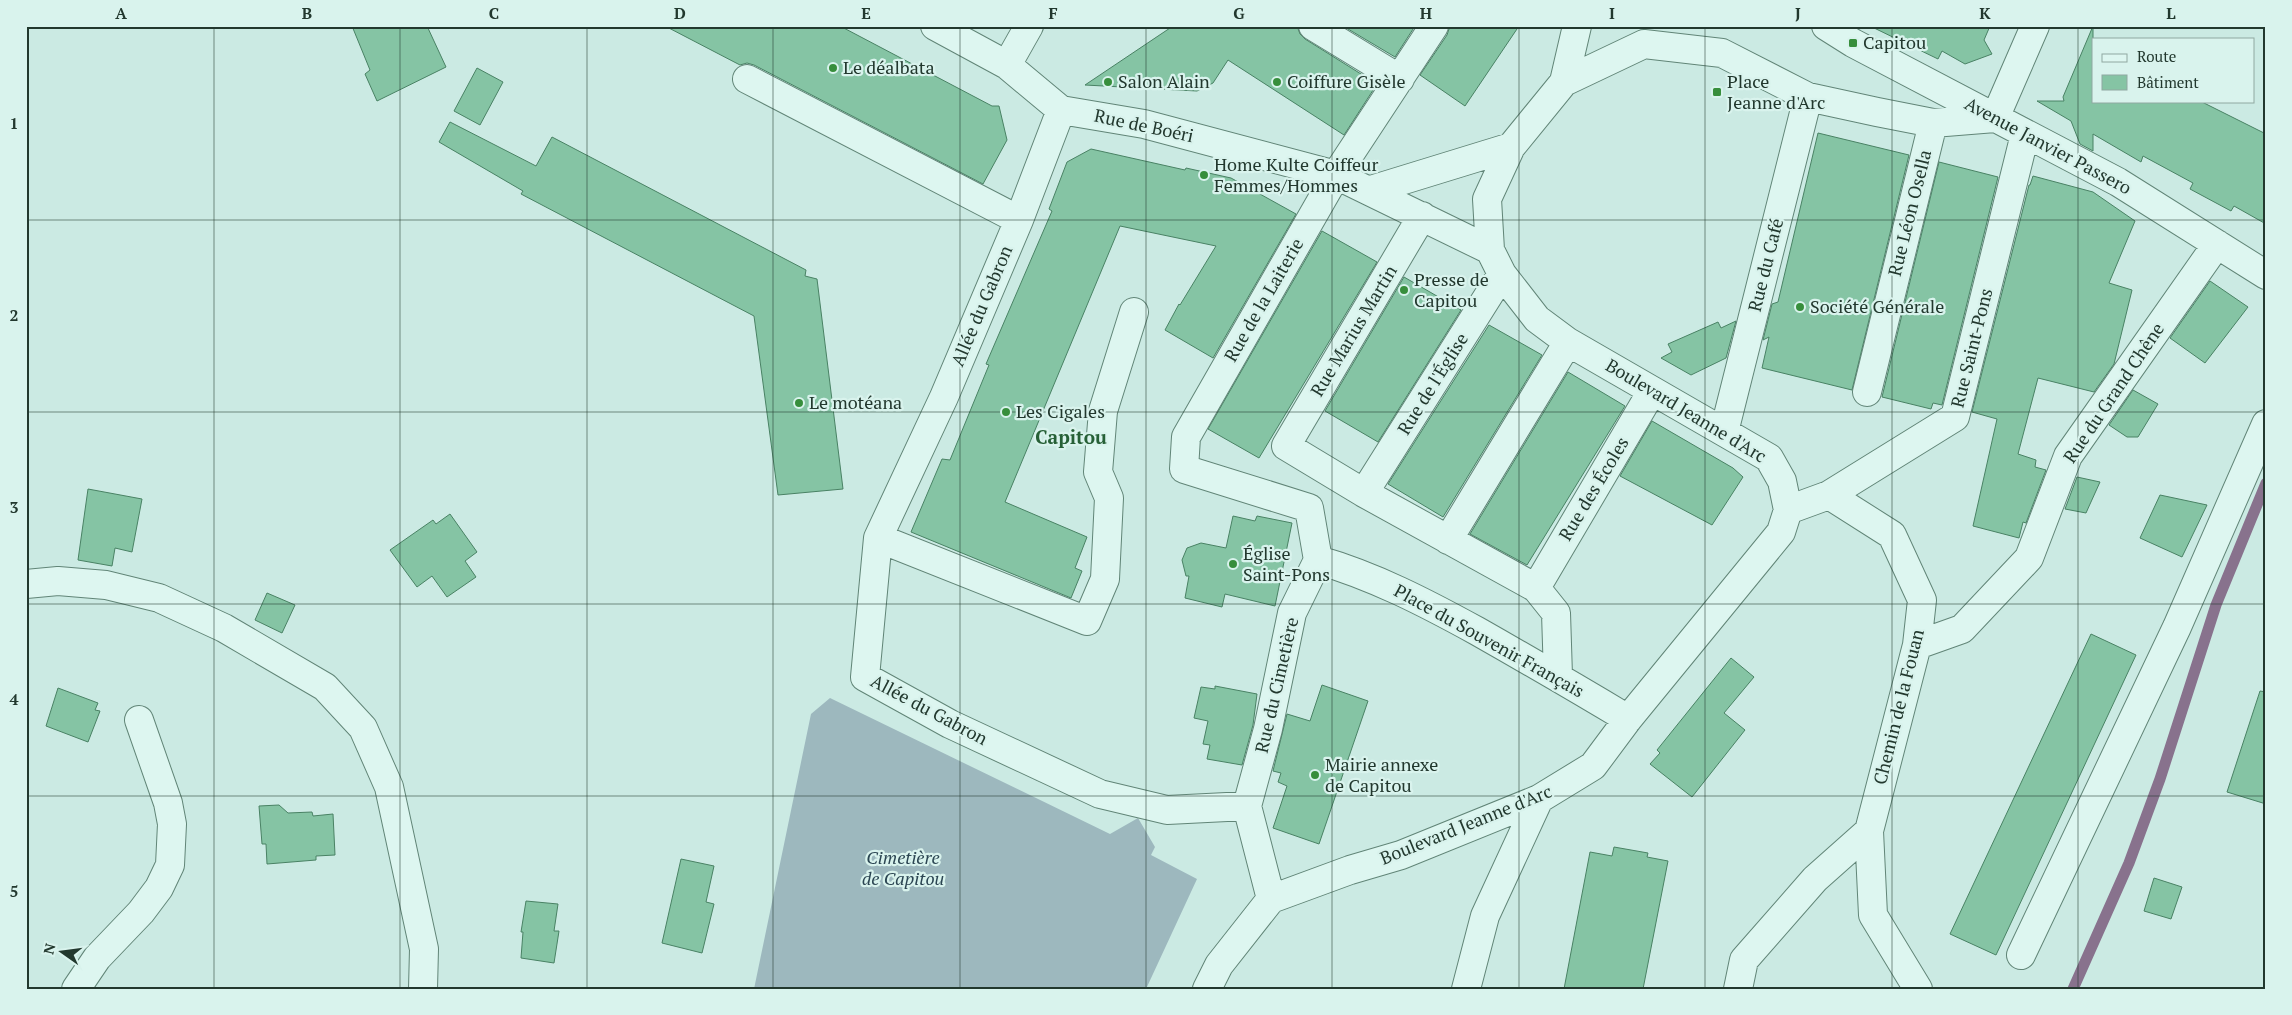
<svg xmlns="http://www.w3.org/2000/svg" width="2292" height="1015" viewBox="0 0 2292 1015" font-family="'PT Serif',serif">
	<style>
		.cemetery { fill: #9db8be }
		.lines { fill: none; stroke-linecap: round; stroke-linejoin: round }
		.stream { stroke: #88728d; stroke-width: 11 }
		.building { fill: #85c4a4; stroke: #498264 }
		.minor-casing { stroke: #618577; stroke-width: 30 }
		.minor { stroke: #ddf6f0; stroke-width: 28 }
		.grid { fill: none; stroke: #22382e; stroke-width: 1; stroke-opacity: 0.55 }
		.poi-dot { fill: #378e3c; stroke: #d9f3ed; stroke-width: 2 }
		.labels { text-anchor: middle; stroke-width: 4.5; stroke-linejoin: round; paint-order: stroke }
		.poi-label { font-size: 18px; fill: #22382e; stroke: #d9f3ed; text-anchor: start }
		.street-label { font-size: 18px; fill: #22382e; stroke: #d9f3ed }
		.park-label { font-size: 18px; font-style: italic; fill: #2b4552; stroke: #d9f3ed }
		.neighbourhood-label { font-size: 19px; font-weight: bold; fill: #266036; stroke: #d9f3ed }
		.neatline { fill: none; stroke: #22382e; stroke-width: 2 }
		.grid-label { font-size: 16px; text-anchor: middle; font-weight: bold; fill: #22382e }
	</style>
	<rect width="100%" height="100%" fill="#cbeae3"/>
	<path class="cemetery" d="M830,698L1110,834L1138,818L1155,847L1151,855L1197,879L1146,989H754L811,714Z"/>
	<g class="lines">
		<path class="stream" d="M2073,989L2129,863L2160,779L2216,605L2266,483"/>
	</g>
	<path class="building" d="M352,26H427L446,67L377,101L365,74L370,70Z
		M665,26H840L992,106H999L1007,140L983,184L754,65L747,63L740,65Z
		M1173,26H1297L1300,34L1305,39L1377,84L1344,135L1228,60L1213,83L1197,91L1085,85Z
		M1343,26H1415L1395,57Z
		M1450,26H1519L1465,106L1420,75L1447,35Z
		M1870,26H1990L1984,40L1992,54L1965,64L1942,51L1938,59Z
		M2093,26V101H2200L2266,134V224L2234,206L2231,211L2190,189L2193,183L2143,156L2141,162L2093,134V151L2080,144L2071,121L2037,101H2064L2063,97Z
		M477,68L503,82L480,125L454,111Z
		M450,122L536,166L552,137L806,270L805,276L817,279L843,489L778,495L754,316L521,194L523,191L439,142Z
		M1818,133L1909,155L1852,390L1762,368L1769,337L1763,340L1772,304L1778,302Z
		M1091,149L1185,170L1186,168L1231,178L1296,214L1213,358L1165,330L1179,304L1180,305L1216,246L1120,226L1005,502L1087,537L1075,568L1082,571L1071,598L911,532L942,459L950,460L989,365L986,364L1052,211L1049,209L1067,162Z
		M1939,162L1998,177L1942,405L1933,403L1931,409L1882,397Z
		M2033,176L2093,192L2135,221L2109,283L2132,290L2114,364L2094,392L2038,378L2018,454L2036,460L2035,467L2046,470L2026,523L2023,522L2019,538L1973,526L1997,419L1972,412L2029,185H2030Z
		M1322,231L1377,262L1259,458L1208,429Z
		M1404,277L1461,310L1378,442L1325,411Z
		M2210,281L2248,307L2205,363L2170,338Z
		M1736,321L1726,358L1691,375L1661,358L1672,352L1668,344L1718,322L1721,328Z
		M1489,325L1542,355L1443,517L1388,484Z
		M1568,372L1625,406L1527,565L1470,534Z
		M2133,390L2158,404L2138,437H2127L2109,425Z
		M1652,421L1733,468L1743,477L1712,525L1620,476Z
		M2077,477L2100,482L2086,513L2065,509Z
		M88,489L142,499L132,552L115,548L112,566L78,560Z
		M2160,495L2207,505L2182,557L2140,538Z
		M450,514L477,552L465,561L476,577L447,597L432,576L417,587L390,550L433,520L436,524Z
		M1233,516L1255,521L1257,516L1292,523L1275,606L1225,594L1222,607L1185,598L1189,576H1186L1182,560L1187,548L1201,543L1226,548Z
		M267,593L295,605L282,633L255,620Z
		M2091,634L2136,655L1996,955L1950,934Z
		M1731,658L1754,677L1724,713L1745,730L1692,797L1650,764L1660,753L1657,750Z
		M1322,685L1368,701L1319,844L1273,828L1287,786L1278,782L1281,773L1273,771L1287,714L1310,721Z
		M1215,686L1257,694L1253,725L1242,765L1207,759L1210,745L1203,744L1208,721L1194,718L1201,687L1215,689Z
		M58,688L98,703L95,710L100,711L88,742L46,726Z
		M2260,691L2266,692V804L2227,792Z
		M279,805L288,813L312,812L313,816L333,814L335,855L316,856V860L267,864L266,844H262L259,806Z
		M1614,847L1648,853L1647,857L1668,861L1643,989H1564L1590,852L1612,856Z
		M681,859L714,866L706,902L714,904L702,953L662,943Z
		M2154,878L2182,887L2171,919L2144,911Z
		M526,901L558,904L554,931H559L554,963L521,958L523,932H521Z"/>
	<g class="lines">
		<defs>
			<path id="minor" d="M935,26L1007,65L1061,110L1144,124L1336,175L1490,250
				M1313,26L1400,79
				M1826,26L1853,43L2118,182L2266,275
				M1007,65L1029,26
				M747,79L1019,220
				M1564,82L1577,26
				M1061,110L1019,220L944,397L878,538L865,677L950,724L1100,794L1167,810L1247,806
				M1995,118L2035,26
				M1371,190L1511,147
				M1422,216L1286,446L1364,493L1536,588L1556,613L1558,676
				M1867,392L1933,123
				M1724,432L1808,97
				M1364,493L1502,274
				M1829,495L1955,417L2025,134
				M1788,510L1829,495L1892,535L1922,600L1917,645L1869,831L1873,915L1918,989
				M878,538L1087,621L1105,579L1109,498L1098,472L1103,411L1134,312
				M1448,540L1568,342
				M1318,560C1374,576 1426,603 1477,631C1528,660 1578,689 1628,719
				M26,584L58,581L106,585L159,598L224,628L325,687L363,728L389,787L424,949L423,989
				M1536,588L1652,391
				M1917,645L1962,629L2029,558L2068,456L2217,244
				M1271,899L1247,806L1268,729L1292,613L1318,560L1309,508L1184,469L1186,437L1336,175L1434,26
				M2021,955L2177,627L2266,424
				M76,989L97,958L141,912L159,888L170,865L172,824L168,803L139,720
				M1207,989L1219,965L1271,899L1350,870L1401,855L1539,799L1593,766L1628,719L1781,532L1788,510L1782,481L1769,458L1568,342L1537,319L1502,274L1490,250L1487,199L1511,147L1564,82L1644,44L1722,53L1808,97L1877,112L1933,123L1995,118
				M1466,989L1485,916L1539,799
				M1738,989L1744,960L1815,879L1869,831"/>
		</defs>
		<use href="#minor" class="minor-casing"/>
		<use href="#minor" class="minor"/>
	</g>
	<path class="grid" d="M214,26V989M400,26V989M587,26V989M773,26V989M960,26V989M1146,26V989M1332,26V989M1519,26V989M1705,26V989M1892,26V989M2078,26V989M26,220H2266M26,412H2266M26,604H2266M26,796H2266"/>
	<g class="poi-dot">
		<rect x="1848" y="38" width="10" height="10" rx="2.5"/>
		<circle cx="833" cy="68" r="5"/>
		<circle cx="1108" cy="82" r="5"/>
		<circle cx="1277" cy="82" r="5"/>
		<rect x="1712" y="87" width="10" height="10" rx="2.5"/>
		<circle cx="1204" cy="175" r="5"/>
		<circle cx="1404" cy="290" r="5"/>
		<circle cx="1800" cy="307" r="5"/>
		<circle cx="799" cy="403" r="5"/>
		<circle cx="1006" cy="412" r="5"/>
		<circle cx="1233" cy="564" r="5"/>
		<circle cx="1315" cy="775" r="5"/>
	</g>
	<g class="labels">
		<g class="poi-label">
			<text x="1863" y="49">Capitou</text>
			<text x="843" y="74">Le déalbata</text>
			<text x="1118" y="88">Salon Alain</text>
			<text x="1287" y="88">Coiffure Gisèle</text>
			<text x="1727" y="88">Place<tspan x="1727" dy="21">Jeanne d'Arc</tspan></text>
			<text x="1214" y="171">Home Kulte Coiffeur<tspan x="1214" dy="21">Femmes/Hommes</tspan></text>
			<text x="1414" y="286">Presse de<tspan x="1414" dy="21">Capitou</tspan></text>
			<text x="1810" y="313">Société Générale</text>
			<text x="809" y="409">Le motéana</text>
			<text x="1016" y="418">Les Cigales</text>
			<text x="1243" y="560">Église<tspan x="1243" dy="21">Saint-Pons</tspan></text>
			<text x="1325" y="771">Mairie annexe<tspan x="1325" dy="21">de Capitou</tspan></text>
		</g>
		<g class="street-label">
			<text transform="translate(1144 126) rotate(12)" y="6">Rue de Boéri</text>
			<text transform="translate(2048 146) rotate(28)" y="6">Avenue Janvier Passero</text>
			<text transform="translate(1910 213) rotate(-76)" y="6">Rue Léon Osella</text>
			<text transform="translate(1766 265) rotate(-76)" y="6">Rue du Café</text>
			<text transform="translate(1264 300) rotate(-60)" y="6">Rue de la Laiterie</text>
			<text transform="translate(982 306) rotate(-67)" y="6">Allée du Gabron</text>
			<text transform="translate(1354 331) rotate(-59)" y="6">Rue Marius Martin</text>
			<text transform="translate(1972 348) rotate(-76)" y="6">Rue Saint-Pons</text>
			<text transform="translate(1433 384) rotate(-58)" y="6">Rue de l'Église</text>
			<text transform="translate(2114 393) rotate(-56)" y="6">Rue du Grand Chêne</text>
			<text transform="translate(1686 411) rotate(31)" y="6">Boulevard Jeanne d'Arc</text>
			<text transform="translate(1594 489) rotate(-59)" y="6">Rue des Écoles</text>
			<text transform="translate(1489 641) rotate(29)" y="6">Place du Souvenir Français</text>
			<text transform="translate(1277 685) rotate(-77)" y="6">Rue du Cimetière</text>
			<text transform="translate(1899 707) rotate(-76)" y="6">Chemin de la Fouan</text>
			<text transform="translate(929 710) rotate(28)" y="6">Allée du Gabron</text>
			<text transform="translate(1466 825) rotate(-22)" y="6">Boulevard Jeanne d'Arc</text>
		</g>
		<g class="park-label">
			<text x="903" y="864">Cimetière<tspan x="903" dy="21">de Capitou</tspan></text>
		</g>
		<g class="neighbourhood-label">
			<text x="1071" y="444">Capitou</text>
		</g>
	</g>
	<rect width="2292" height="1015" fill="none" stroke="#d9f3ed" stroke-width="55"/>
	<rect x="2092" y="38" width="162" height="65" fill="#d9f3ed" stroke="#90a8a1"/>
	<rect x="2102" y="54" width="25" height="8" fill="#ddf6f0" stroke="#90a8a1"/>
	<text x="2137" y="62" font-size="15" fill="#22382e">Route</text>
	<rect x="2102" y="75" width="25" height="15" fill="#85c4a4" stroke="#90a8a1"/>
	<text x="2137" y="88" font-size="15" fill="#22382e">Bâtiment</text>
	<g transform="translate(62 952) rotate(284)" stroke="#d9f3ed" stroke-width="4" paint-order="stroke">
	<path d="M0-4L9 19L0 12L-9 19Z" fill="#22382e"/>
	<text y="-8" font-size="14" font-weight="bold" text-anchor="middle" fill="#22382e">N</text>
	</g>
	<rect x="28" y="28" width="2236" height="960" class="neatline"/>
	<g class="grid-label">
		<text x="121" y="19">A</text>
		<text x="307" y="19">B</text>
		<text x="494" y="19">C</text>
		<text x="680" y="19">D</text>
		<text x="866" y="19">E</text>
		<text x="1053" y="19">F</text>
		<text x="1239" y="19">G</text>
		<text x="1426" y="19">H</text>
		<text x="1612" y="19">I</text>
		<text x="1798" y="19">J</text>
		<text x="1985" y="19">K</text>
		<text x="2171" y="19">L</text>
		<text x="14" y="129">1</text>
		<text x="14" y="321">2</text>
		<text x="14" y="513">3</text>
		<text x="14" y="705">4</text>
		<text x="14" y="897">5</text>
	</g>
</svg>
